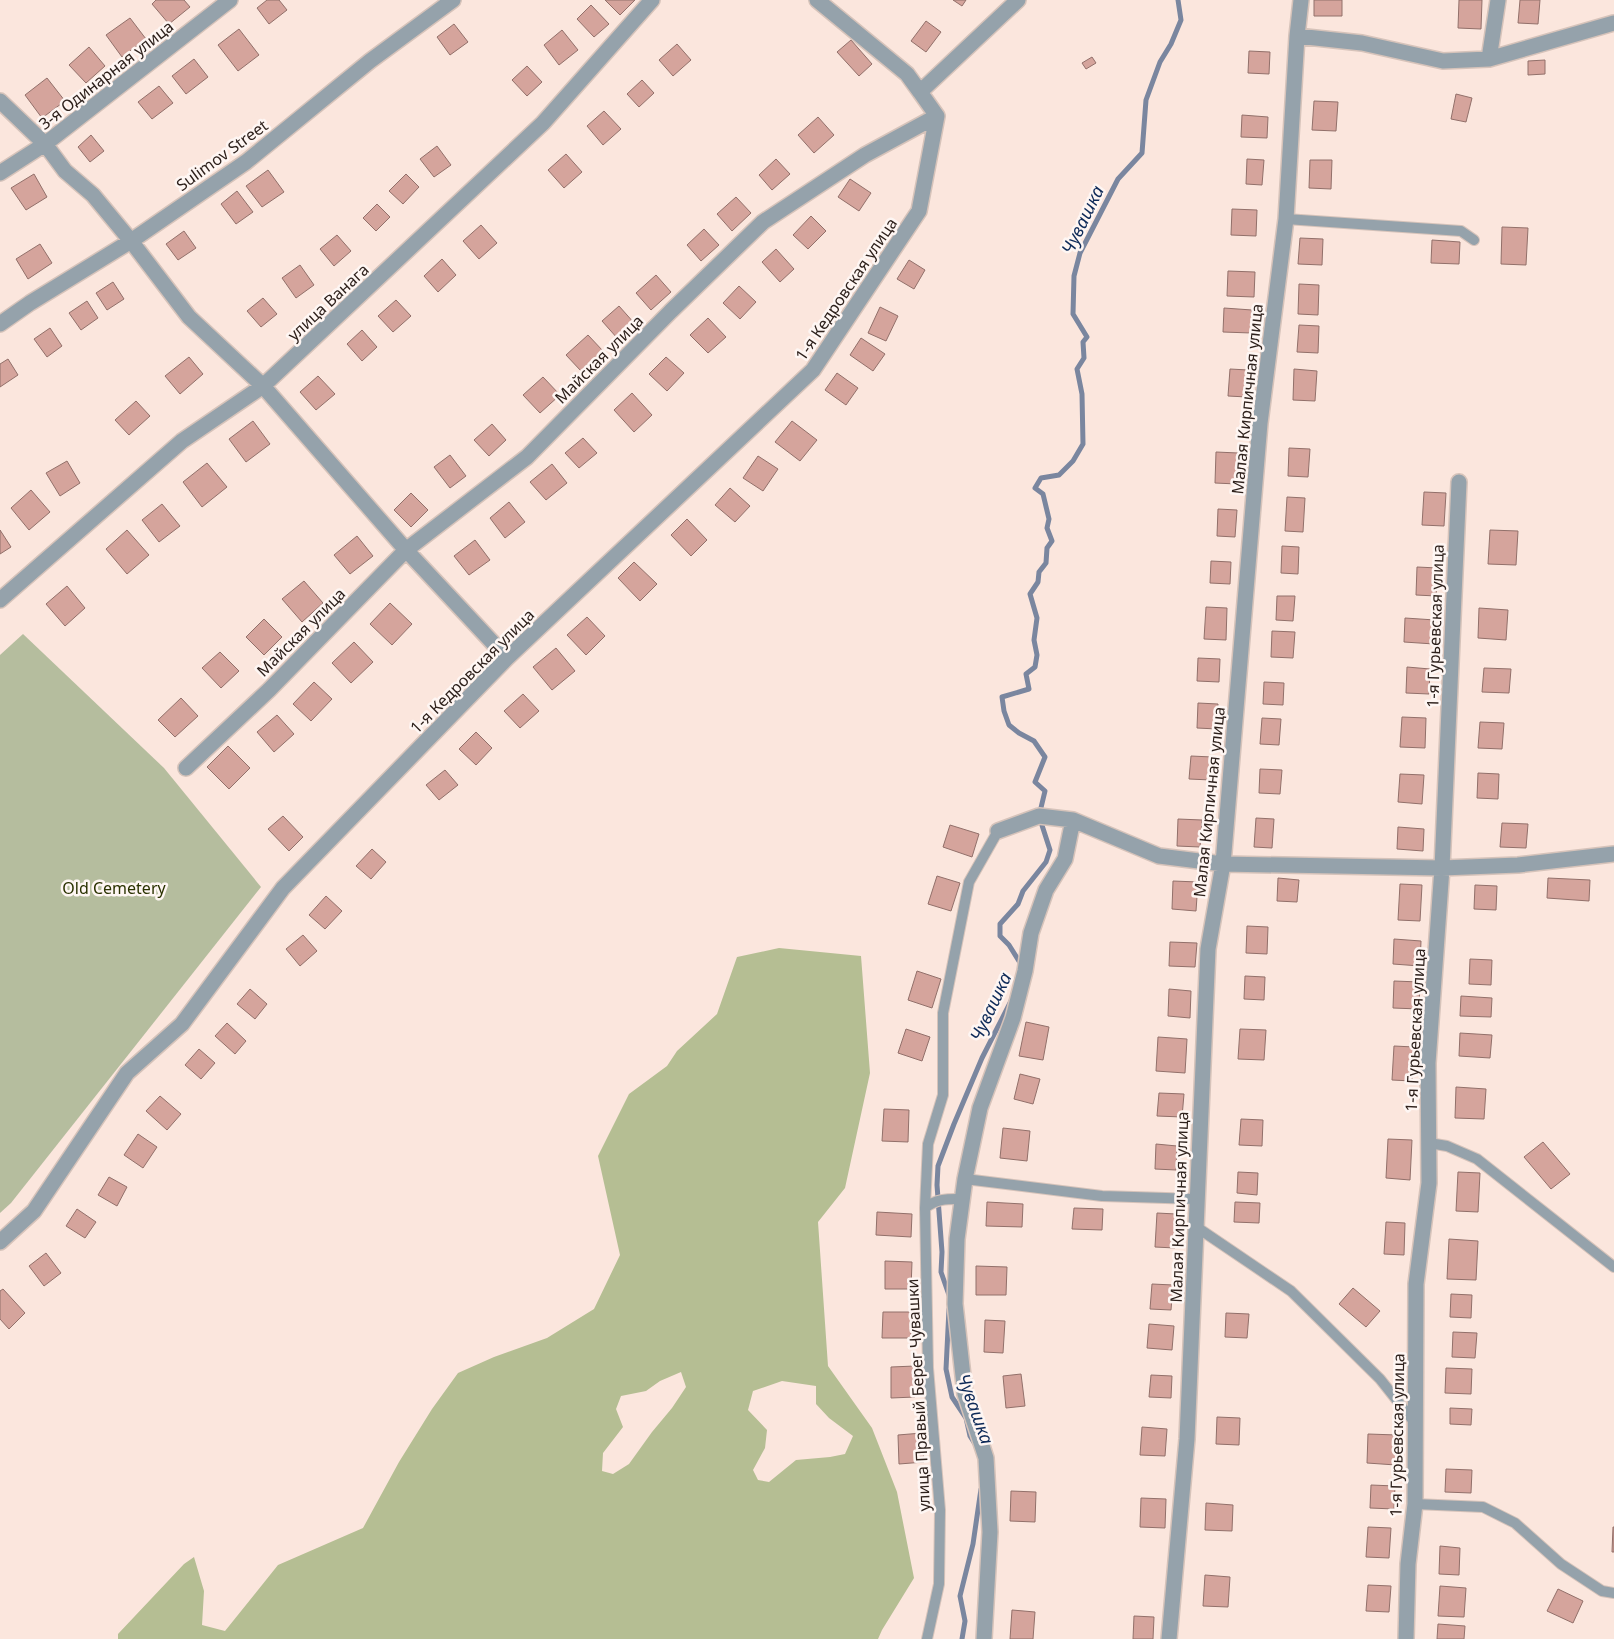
<svg xmlns="http://www.w3.org/2000/svg" width="1614" height="1639" viewBox="0 0 1614 1639" font-family="'Noto Sans',sans-serif">
	<style>
		.green { fill: #b5bd9e }
		.forest { fill: #b5be93; fill-rule: evenodd }
		.lines { fill: none; stroke-linecap: round; stroke-linejoin: round }
		.stream { stroke: #7a869f; stroke-width: 5 }
		.building { fill: #d5a49c; stroke: #92706a }
		.lane-casing { stroke: #d6c3ba; stroke-width: 12 }
		.street-casing { stroke: #d6c3ba; stroke-width: 18 }
		.lane { stroke: #95a2ab; stroke-width: 10 }
		.street { stroke: #95a2ab; stroke-width: 15 }
		.labels { text-anchor: middle; stroke-width: 5; stroke-linejoin: round; paint-order: stroke }
		.street-label { font-size: 16px; fill: #2e211c; stroke: #fef6f3 }
		.park-label { font-size: 16px; fill: #2a3200; stroke: #fef6f3 }
		.water-label { font-size: 18px; font-style: italic; fill: #0e2a58; stroke: #fef6f3 }
	</style>
	<rect width="100%" height="100%" fill="#fbe6dd"/>
	<path class="green" d="M23,634L164,768L261,887L11,1203L0,1213V655Z"/>
	<path class="forest" d="M779,948L861,956L870,1073L845,1188L818,1222L828,1366L872,1428L897,1492L914,1578L882,1630L878,1639H118V1634L184,1564L194,1557L204,1591L202,1625L225,1631L278,1565L363,1528L399,1462L432,1409L458,1373L494,1357L547,1338L594,1309L620,1255L598,1156L629,1094L667,1066L677,1051L717,1014L737,957ZM681,1372L686,1387L672,1408L652,1432L629,1464L613,1474L602,1471L603,1453L623,1427L616,1409L621,1396L646,1391L660,1381ZM782,1381L816,1386V1404L829,1418L853,1436L845,1454L830,1457L796,1460L769,1482L758,1480L753,1470L765,1448L767,1430L748,1410L753,1391Z"/>
	<g class="lines">
		<path class="stream" d="M1022,966L1009,945L1000,936V924L1018,904L1023,891L1046,862L1050,850L1039,816L1045,791L1035,782L1045,757L1034,741L1019,733L1009,725L1004,711L1002,697L1029,689L1026,674L1035,667L1037,655L1034,640L1037,618L1030,594L1038,582L1039,572L1046,563L1047,548L1052,541L1047,528L1049,519L1043,494L1035,488L1041,478L1059,475L1073,461L1083,444L1082,394L1077,369L1084,358L1083,342L1087,337L1073,314L1074,276L1080,253L1118,179L1142,153L1146,100L1160,62L1171,44L1181,20L1178,0
			M950,1298L941,1272L942,1252L937,1185L938,1166L954,1124L982,1058L1011,1001
			M949,1309L946,1369L952,1397L966,1418L970,1436L975,1444
			M962,1639L965,1621L960,1596L973,1544L981,1489"/>
	</g>
	<path class="building" d="M156,0H184L190,7L169,24L152,4Z
		M267,0H279L287,10L269,24L257,8Z
		M605,0H635L620,15Z
		M953,0H966L962,6Z
		M1314,0H1342V16H1314Z
		M1459,0H1482L1481,29L1458,28Z
		M1520,0H1540L1538,24L1518,23Z
		M591,5L609,24L594,37L577,19Z
		M130,18L146,39L122,57L106,35Z
		M926,21L941,32L926,52L911,41Z
		M454,24L468,42L450,55L437,37Z
		M239,29L259,55L238,71L218,45Z
		M562,30L578,50L559,65L544,45Z
		M851,40L872,64L859,76L837,52Z
		M677,44L691,60L673,76L659,60Z
		M89,47L105,66L86,83L69,65Z
		M1249,51L1270,52L1269,74L1248,73Z
		M1092,57L1096,63L1086,69L1082,63Z
		M194,59L208,77L186,94L172,76Z
		M1545,60V74L1528,75V61Z
		M527,66L542,82L527,96L512,80Z
		M47,78L65,101L42,118L25,95Z
		M642,80L654,93L639,107L627,94Z
		M159,86L173,103L152,119L138,102Z
		M1456,94L1472,98L1466,122L1451,119Z
		M1314,101L1338,102L1336,131L1312,130Z
		M604,111L621,129L603,145L587,126Z
		M1242,115L1268,117L1267,138L1241,137Z
		M818,117L834,135L814,153L798,135Z
		M91,135L104,151L90,162L78,147Z
		M437,146L451,165L434,177L420,159Z
		M566,154L582,172L564,188L548,170Z
		M776,159L790,174L772,190L759,175Z
		M1247,159L1264,160L1262,185L1246,184Z
		M1310,160H1332L1331,189L1309,188Z
		M268,170L284,192L262,207L246,186Z
		M34,174L47,197L26,210L11,188Z
		M406,174L419,187L403,204L389,191Z
		M850,179L871,193L859,211L838,197Z
		M237,191L253,212L236,224L221,204Z
		M736,197L751,213L732,231L717,214Z
		M377,204L390,217L376,231L363,218Z
		M1232,209L1257,210L1256,236L1231,235Z
		M811,216L826,231L808,249L793,235Z
		M481,225L497,243L479,259L463,241Z
		M1502,227L1528,228L1526,265L1501,264Z
		M704,229L719,245L701,261L687,245Z
		M184,231L196,248L178,260L166,244Z
		M337,235L351,251L334,266L320,249Z
		M1300,238L1323,239L1322,265L1298,264Z
		M1432,240L1460,242L1459,264L1431,263Z
		M40,244L52,263L28,279L16,259Z
		M776,249L794,269L780,282L762,262Z
		M442,259L456,275L438,292L424,276Z
		M909,260L925,270L914,289L897,279Z
		M300,265L314,285L296,298L282,278Z
		M1228,271L1255,272L1254,297L1227,296Z
		M656,275L671,292L651,310L636,293Z
		M113,282L124,299L107,310L96,293Z
		M1299,284L1319,285L1318,315L1298,314Z
		M739,286L756,302L740,319L723,303Z
		M263,298L277,314L261,327L247,311Z
		M396,300L411,316L393,332L378,316Z
		M87,301L98,318L81,330L69,313Z
		M619,306L635,324L618,339L602,321Z
		M880,307L898,316L886,341L868,333Z
		M1224,308L1252,310L1251,333L1223,332Z
		M708,318L726,337L708,353L690,335Z
		M1299,325L1319,326L1318,353L1297,352Z
		M50,328L62,346L47,357L34,339Z
		M362,330L377,347L362,361L347,344Z
		M588,335L603,351L581,371L566,355Z
		M861,338L885,354L873,371L850,355Z
		M189,357L203,374L180,394L165,376Z
		M666,357L684,373L667,391L649,374Z
		M8,359L18,375L0,387V364Z
		M1230,369L1248,370L1247,397L1228,396Z
		M1294,369L1317,371L1315,401L1293,400Z
		M837,373L858,388L846,405L825,390Z
		M318,376L335,394L316,410L300,392Z
		M543,377L560,395L540,413L523,395Z
		M632,393L652,415L634,432L614,410Z
		M136,401L150,416L129,435L115,420Z
		M253,421L270,444L246,462L229,439Z
		M792,421L817,440L800,461L775,442Z
		M492,424L506,440L489,456L474,440Z
		M583,438L597,453L579,468L565,453Z
		M1289,448L1310,449L1308,477L1288,476Z
		M1216,452L1238,453L1237,484L1215,483Z
		M450,455L466,476L450,488L434,467Z
		M758,456L778,469L763,491L743,478Z
		M67,461L80,483L60,496L46,473Z
		M207,463L227,487L202,507L183,482Z
		M552,464L567,483L546,500L530,482Z
		M730,488L750,506L735,522L715,505Z
		M31,490L50,512L29,530L11,508Z
		M1424,492L1446,493L1444,526L1422,525Z
		M411,493L428,510L411,527L394,510Z
		M1287,497L1305,498L1303,532L1285,531Z
		M509,502L525,522L505,538L490,518Z
		M162,504L180,526L159,542L142,520Z
		M1218,509L1237,510L1235,537L1217,536Z
		M687,519L707,540L691,556L671,535Z
		M0,530L11,547L0,554Z
		M127,530L149,555L127,574L106,549Z
		M1490,530L1518,531L1516,565L1488,564Z
		M357,536L373,556L350,574L334,555Z
		M475,540L490,560L469,575L454,556Z
		M1282,546L1299,547L1298,574L1281,573Z
		M1211,561L1231,562L1230,584L1210,583Z
		M634,562L657,584L640,601L618,578Z
		M1417,567L1438,568L1436,596L1416,595Z
		M304,581L323,603L302,622L282,599Z
		M67,586L85,608L65,626L46,604Z
		M1277,596H1295L1293,621L1276,620Z
		M390,603L412,624L392,645L370,624Z
		M1206,607L1227,608L1226,640L1204,639Z
		M1479,608L1508,610L1506,640L1478,638Z
		M587,617L605,636L586,655L567,635Z
		M1405,618L1435,620L1434,644L1404,642Z
		M264,619L282,637L264,655L246,637Z
		M1272,631L1295,632L1293,658L1271,657Z
		M354,642L373,662L351,683L332,663Z
		M556,648L575,671L552,690L533,667Z
		M220,652L239,671L221,688L202,668Z
		M1198,658L1220,659L1219,682L1197,681Z
		M1407,667L1430,669L1429,694L1406,693Z
		M1484,668L1511,669L1509,693L1482,692Z
		M314,682L332,699L311,721L293,704Z
		M1264,682L1284,683L1283,705L1263,704Z
		M523,694L539,711L520,728L504,711Z
		M181,698L198,716L175,737L158,720Z
		M1198,703L1218,704L1217,729L1197,728Z
		M277,715L294,734L274,752L257,732Z
		M1402,717L1426,718L1425,748L1400,747Z
		M1262,718L1281,719L1279,745L1260,744Z
		M1480,722L1504,723L1502,749L1478,748Z
		M476,732L492,748L476,765L459,749Z
		M228,746L250,768L229,789L207,767Z
		M1191,756L1212,757L1211,780L1189,779Z
		M1260,769L1282,770L1280,794L1259,793Z
		M445,770L458,785L439,800L426,785Z
		M1478,773L1499,774L1498,799L1477,798Z
		M1400,774L1424,775L1422,804L1398,802Z
		M283,816L303,837L289,851L268,829Z
		M1256,818L1274,819L1272,848L1254,847Z
		M1178,819L1202,820L1200,847L1177,846Z
		M1502,823L1528,824L1526,848L1500,847Z
		M950,825L979,834L972,857L943,847Z
		M1398,827L1424,829L1423,851L1397,849Z
		M372,849L386,862L371,879L356,866Z
		M937,876L960,883L951,911L928,904Z
		M1278,878L1299,880L1297,902L1277,901Z
		M1548,878L1590,880L1589,901L1547,898Z
		M1173,881L1198,882L1196,911L1172,909Z
		M1400,884L1422,885L1420,921L1398,920Z
		M1475,885L1497,886L1496,910L1474,909Z
		M326,896L342,911L325,929L309,915Z
		M1247,926L1268,927L1267,954L1246,953Z
		M303,935L317,951L300,966L286,949Z
		M1394,939L1421,941L1420,966L1393,964Z
		M1170,942L1197,943L1195,967L1169,966Z
		M1470,959L1492,960L1491,985L1469,984Z
		M917,971L941,979L932,1008L908,1000Z
		M1245,976L1265,977L1264,1000L1244,999Z
		M1394,981L1420,982L1419,1009L1393,1008Z
		M250,989L267,1004L255,1019L237,1004Z
		M1169,989L1191,991L1190,1018L1168,1016Z
		M1461,996L1492,998L1491,1017L1460,1016Z
		M1026,1022L1049,1027L1043,1060L1019,1056Z
		M227,1023L246,1041L235,1054L215,1036Z
		M906,1029L930,1037L922,1061L898,1053Z
		M1240,1029L1266,1030L1264,1060L1238,1059Z
		M1460,1033L1492,1035L1490,1058L1459,1056Z
		M1158,1037L1187,1039L1185,1073L1156,1071Z
		M1394,1046L1414,1047L1412,1081L1392,1080Z
		M199,1049L215,1063L201,1079L185,1065Z
		M1020,1074L1040,1079L1033,1104L1014,1099Z
		M1456,1087L1486,1089L1484,1119L1455,1118Z
		M1159,1093L1184,1094L1182,1117L1157,1116Z
		M160,1096L181,1114L167,1130L146,1111Z
		M884,1109L909,1110L908,1142L882,1141Z
		M1241,1119L1263,1120L1262,1146L1239,1145Z
		M1003,1128L1030,1131L1027,1161L1000,1158Z
		M138,1134L157,1147L143,1168L124,1155Z
		M1388,1139L1412,1140L1410,1180L1386,1178Z
		M1543,1142L1570,1174L1551,1189L1524,1157Z
		M1156,1144L1177,1146L1176,1170L1155,1169Z
		M1238,1172L1258,1173L1257,1195L1237,1193Z
		M1458,1172L1480,1173L1478,1212L1456,1211Z
		M109,1177L127,1187L117,1206L98,1195Z
		M987,1202L1023,1204L1022,1227L986,1226Z
		M1235,1202L1260,1203L1259,1223L1234,1222Z
		M1074,1208L1103,1209L1102,1230L1072,1229Z
		M77,1209L96,1222L85,1238L66,1226Z
		M877,1212L912,1214L911,1237L876,1235Z
		M1157,1213L1176,1214L1175,1248L1155,1247Z
		M1386,1222L1405,1223L1404,1255L1384,1254Z
		M1449,1239L1478,1241L1476,1280L1447,1279Z
		M46,1253L61,1273L44,1286L29,1266Z
		M885,1261L912,1262L911,1289H885Z
		M976,1266L1007,1267L1006,1295H976Z
		M1152,1284L1173,1285L1171,1310L1150,1309Z
		M1353,1288L1380,1311L1366,1327L1339,1304Z
		M3,1289L25,1313L9,1329L0,1319V1291Z
		M1451,1294L1472,1295L1471,1318L1450,1317Z
		M883,1312H911V1338H882Z
		M1226,1313L1249,1314L1247,1338L1225,1337Z
		M985,1320L1005,1321L1003,1353L984,1352Z
		M1149,1324L1174,1326L1172,1350L1147,1348Z
		M1453,1332L1477,1333L1475,1358L1452,1357Z
		M915,1366V1397L891,1398V1367Z
		M1446,1368L1472,1369L1471,1394L1445,1393Z
		M1021,1374L1025,1406L1006,1408L1003,1376Z
		M1151,1375L1172,1376L1171,1398L1149,1397Z
		M1450,1408L1472,1409L1471,1425L1450,1424Z
		M1217,1417L1240,1418L1239,1445L1216,1444Z
		M1142,1427L1167,1429L1165,1456L1140,1455Z
		M922,1433L924,1462L899,1464L898,1435Z
		M1368,1434L1397,1435L1396,1465L1367,1463Z
		M1446,1469L1472,1470L1471,1493L1445,1492Z
		M1371,1485L1395,1486L1394,1509L1370,1508Z
		M1011,1491L1036,1492L1035,1522L1010,1521Z
		M1141,1498L1166,1499L1165,1528L1140,1527Z
		M1206,1503L1233,1505L1232,1531L1205,1530Z
		M1368,1527L1391,1528L1389,1558L1366,1557Z
		M1613,1527H1614V1552H1612Z
		M1440,1546L1460,1548L1459,1575L1439,1574Z
		M1205,1575L1230,1577L1228,1607L1203,1606Z
		M1368,1585L1391,1586L1389,1612L1366,1611Z
		M1440,1586L1466,1588L1464,1617L1438,1616Z
		M1558,1589L1583,1601L1573,1623L1547,1611Z
		M1012,1610L1035,1612L1033,1639H1010Z
		M1134,1616L1154,1617L1153,1639H1133Z
		M1438,1624L1465,1626L1464,1639H1437Z"/>
	<g class="lines">
		<defs>
			<path id="lane" d="M1286,219L1461,231L1474,240
				M1429,1143L1447,1146L1477,1159L1614,1267
				M965,1179L1102,1196L1197,1199
				M925,1208C937,1198 948,1199 963,1199
				M1195,1226L1291,1291L1380,1379L1415,1423
				M1415,1504L1483,1507L1515,1523L1561,1564L1602,1591L1614,1593
				M927,1639L939,1584L940,1510L928,1368L925,1208L928,1144L943,1095V1013L969,882L998,831"/>
			<path id="street" d="M817,0L907,74L920,92
				M1297,36L1362,43L1443,61L1489,59L1614,23
				M1489,59L1498,0
				M0,101L45,144L65,171L93,195L131,241L189,317L263,386L406,550L507,658
				M0,173L45,144L230,0
				M0,324L30,303L131,241L246,162L370,61L453,0
				M0,600L182,441L263,386L543,123L652,0
				M186,768L269,690L406,550L527,457L671,311L763,222L865,155L937,116L920,92L1018,0
				M998,831L1039,816L1073,820L1159,856L1223,864L1442,868L1518,865L1614,854
				M0,1242L34,1211L127,1073L182,1024L283,888L507,658L813,370L919,211L937,116
				M984,1639L990,1532L986,1458L965,1394L955,1304L957,1239L965,1179L980,1108L1013,1018L1025,971L1031,933L1046,890L1065,859L1073,820
				M1169,1639L1187,1439L1208,949L1223,864L1260,423L1286,219L1297,36L1301,0
				M1406,1639L1408,1564L1415,1504L1416,1284L1429,1183L1428,1063L1442,868L1459,482"/>
		</defs>
		<use href="#lane" class="lane-casing"/>
		<use href="#street" class="street-casing"/>
		<use href="#lane" class="lane"/>
		<use href="#street" class="street"/>
	</g>
	<g class="labels">
		<g class="street-label">
			<text transform="translate(106 75) rotate(-38)" y="6">3-я Одинарная улица</text>
			<text transform="translate(222 155) rotate(-36)" y="6">Sulimov Street</text>
			<text transform="translate(846 289) rotate(-56)" y="6">1-я Кедровская улица</text>
			<text transform="translate(328 302) rotate(-43)" y="6">улица Ванага</text>
			<text transform="translate(599 359) rotate(-45)" y="6">Майская улица</text>
			<text transform="translate(1247 399) rotate(-84)" y="6">Малая Кирпичная улица</text>
			<text transform="translate(1435 626) rotate(-88)" y="6">1-я Гурьевская улица</text>
			<text transform="translate(301 632) rotate(-45)" y="6">Майская улица</text>
			<text transform="translate(472 671) rotate(-45)" y="6">1-я Кедровская улица</text>
			<text transform="translate(1209 802) rotate(-84)" y="6">Малая Кирпичная улица</text>
			<text transform="translate(1415 1030) rotate(-87)" y="6">1-я Гурьевская улица</text>
			<text transform="translate(1179 1207) rotate(-88)" y="6">Малая Кирпичная улица</text>
			<text transform="translate(918 1395) rotate(-93)" y="6">улица Правый Берег Чувашки</text>
			<text transform="translate(1397 1435) rotate(-89)" y="6">1-я Гурьевская улица</text>
		</g>
		<g class="park-label">
			<text x="114" y="894">Old Cemetery</text>
		</g>
		<g class="water-label">
			<text transform="translate(1083 220) rotate(-64)" y="6">Чувашка</text>
			<text transform="translate(991 1007) rotate(-65)" y="6">Чувашка</text>
			<text transform="translate(975 1409) rotate(70)" y="6">Чувашка</text>
		</g>
	</g>
</svg>
